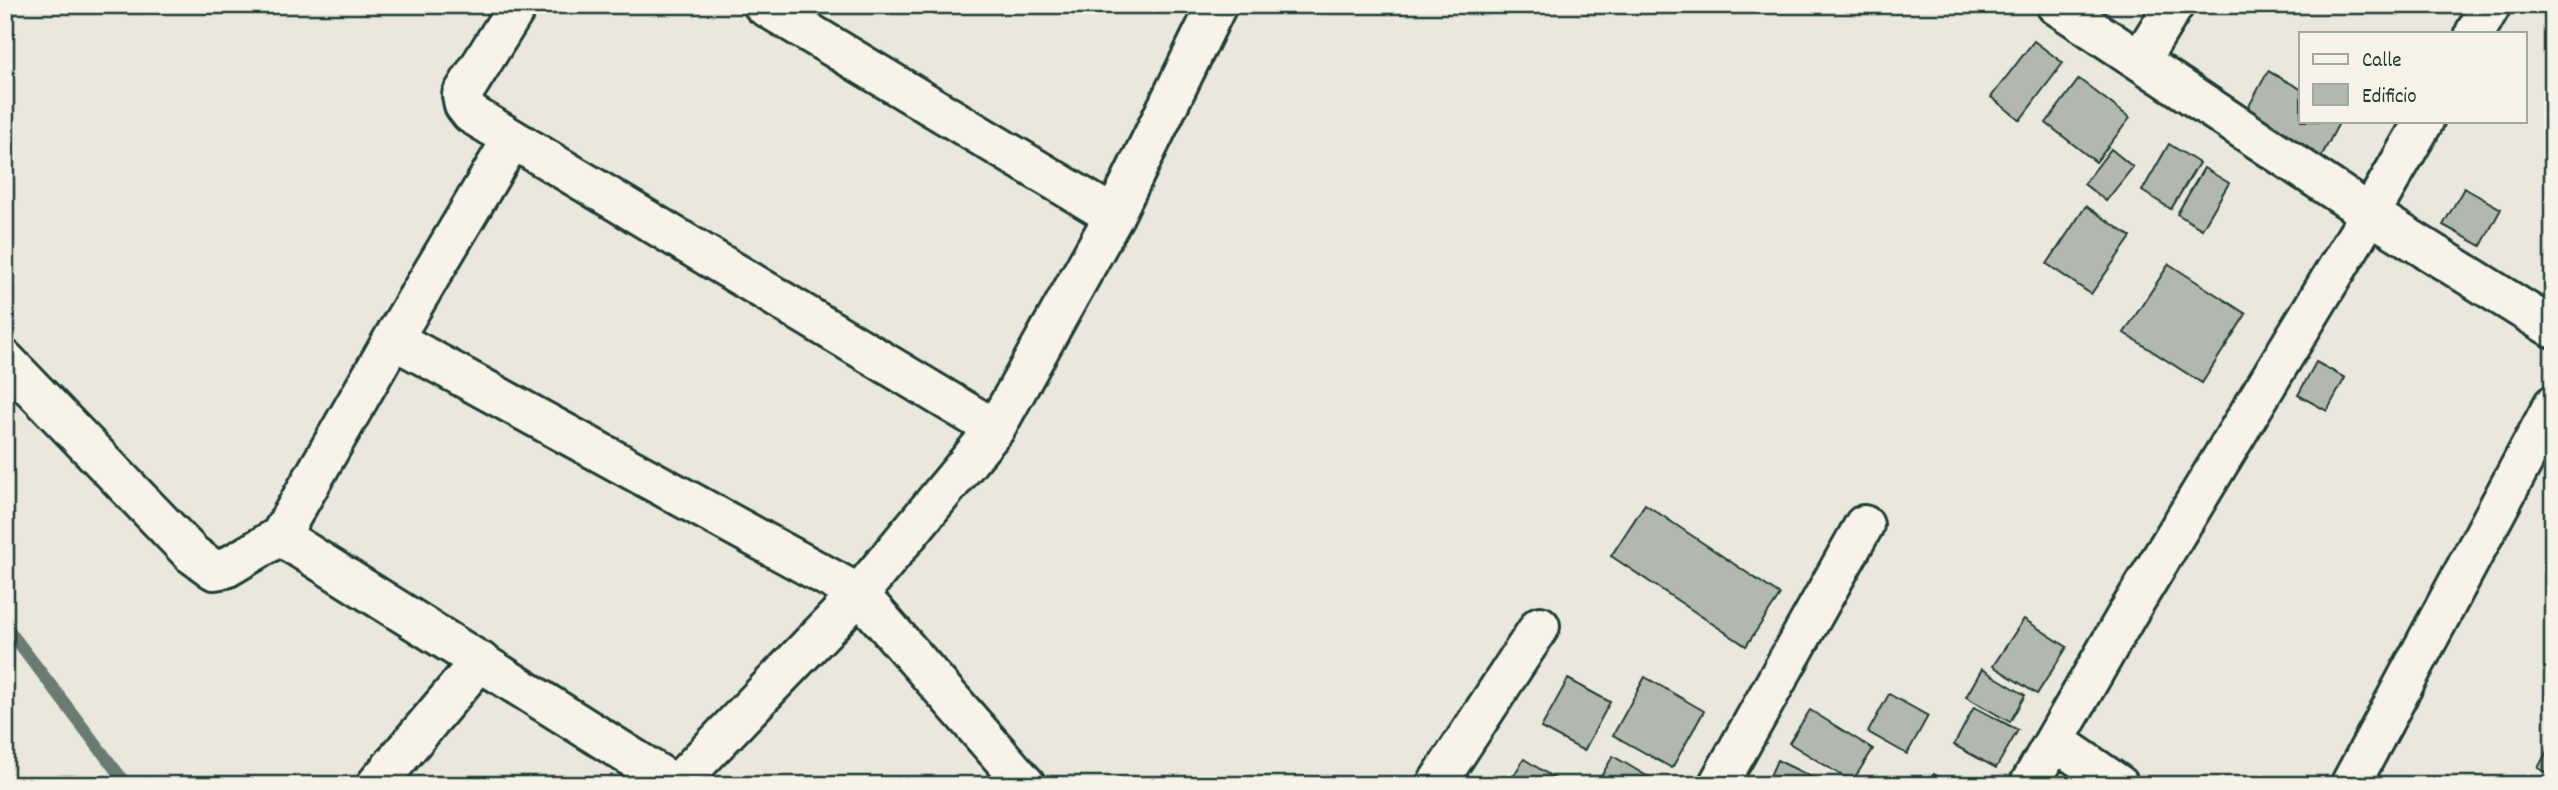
<svg xmlns="http://www.w3.org/2000/svg" width="2558" height="790" viewBox="0 0 2558 790" font-family="Dekko,sans-serif">
	<style>
		.lines { fill: none; stroke-linecap: round; stroke-linejoin: round }
		.stream { stroke: #6a7c72; stroke-width: 12 }
		.building { fill: #b2b8ae; stroke: #1f3d34; stroke-width: 2 }
		.minor-casing { stroke: #1f3d34; stroke-width: 44 }
		.minor { stroke: #f7f3e8; stroke-width: 38 }
	</style>
	<rect width="100%" height="100%" fill="#eae8dd"/>
	<filter id="ink" filterUnits="userSpaceOnUse"><feTurbulence type="fractalNoise" baseFrequency=".0143" numOctaves="2"/><feDisplacementMap in="SourceGraphic" scale="14" xChannelSelector="R" yChannelSelector="G"/><feConvolveMatrix kernelMatrix="1 2 1 2 8 2 1 2 1" color-interpolation-filters="sRGB"/></filter>
	<g filter="url(#ink)">
		<g class="lines">
			<path class="stream" d="M5,625L127,785"/>
		</g>
		<path class="building" d="M2034,41L2063,63L2020,120L1991,97Z
			M2268,71L2301,89V121H2340L2320,159L2243,117Z
			M2079,79L2130,118L2096,162L2046,123Z
			M2169,144L2199,163L2171,209L2142,191Z
			M2111,149L2133,167L2106,201L2084,184Z
			M2204,168L2229,183L2202,229L2177,214Z
			M2464,188L2501,209L2481,246L2443,225Z
			M2086,206L2131,237L2091,294L2047,264Z
			M2169,264L2246,314L2202,383L2124,333Z
			M2316,362L2345,378L2327,411L2298,395Z
			M1645,504L1780,595L1746,646L1611,556Z
			M2024,619L2067,647L2037,694L1993,666Z
			M1982,669L2025,695L2010,722L1966,697Z
			M1645,677L1704,711L1672,768L1613,735Z
			M1568,679L1610,702L1584,751L1541,728Z
			M1889,694L1928,716L1907,754L1868,732Z
			M1974,707L2018,730L1996,768L1954,745Z
			M1810,710L1873,749L1852,782L1789,743Z
			M2547,751L2553,754V776L2538,768Z
			M1613,756L1662,785H1596Z
			M1524,759L1565,785H1508Z
			M1777,760L1824,783L1823,785H1766Z
			M1934,774L1953,785H1928Z"/>
		<g class="lines">
			<defs>
				<path id="minor" d="M518,5L462,95L464,105L471,114L995,429
					M763,5L1114,216
					M2056,5L2370,214L2553,328
					M2475,33L2491,5
					M2140,60L2174,5
					M393,339L512,139
					M5,360L192,554L214,570L226,568L280,536L676,785
					M280,536L393,339L859,594L1026,785
					M2055,741L2119,785
					M376,785L480,661
					M676,785L859,594L995,429L1114,216L1217,5
					M1436,785L1540,626
					M1718,785L1864,525
					M2029,785L2128,613L2370,214L2424,121
					M2350,785L2553,405"/>
			</defs>
			<use href="#minor" class="minor-casing"/>
			<use href="#minor" class="minor"/>
		</g>
	</g>
	<rect width="2558" height="790" fill="none" stroke="#f7f3e8" stroke-width="28"/>
	<rect x="14" y="14" width="2530" height="762" fill="none" stroke="#1f3d34" stroke-width="2.5" filter="url(#ink)"/>
	<rect x="2299" y="32" width="228" height="91" fill="#f7f3e8" stroke="#a1aaa0" stroke-width="2"/>
	<rect x="2313" y="54" width="35" height="10" fill="#f7f3e8" stroke="#a1aaa0" stroke-width="2"/>
	<text x="2362" y="66" font-size="21" fill="#1f3d34">Calle</text>
	<rect x="2313" y="84" width="35" height="21" fill="#b2b8ae" stroke="#a1aaa0" stroke-width="2"/>
	<text x="2362" y="102" font-size="21" fill="#1f3d34">Edificio</text>
</svg>
